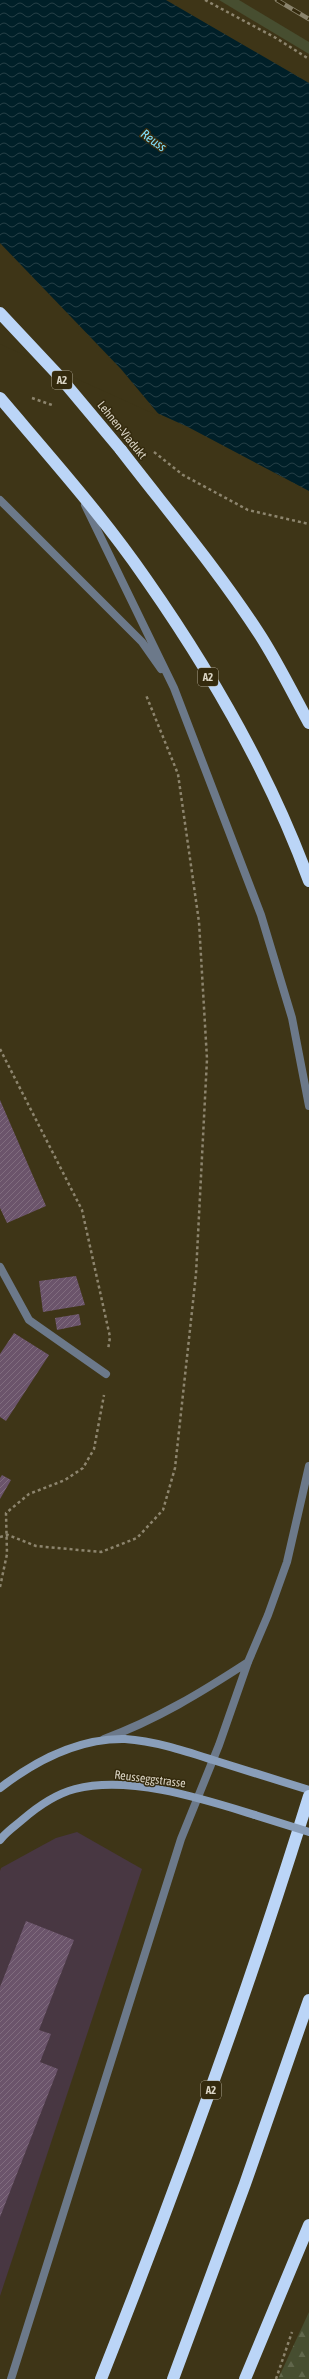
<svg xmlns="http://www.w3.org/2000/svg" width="309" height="2379" viewBox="0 0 309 2379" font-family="'Asap Condensed',sans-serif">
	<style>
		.industrial { fill: #483742 }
		.green { fill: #474e30 }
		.forest { fill: url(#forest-firs) }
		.water { fill: url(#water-waves) }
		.pier { fill: #3e3517 }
		.building { fill: url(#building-hatch) }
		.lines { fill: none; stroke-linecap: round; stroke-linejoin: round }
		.path { stroke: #8d856e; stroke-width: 2.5; stroke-dasharray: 3 3; stroke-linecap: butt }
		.lane { stroke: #6c798a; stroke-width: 8 }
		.secondary { stroke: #899eba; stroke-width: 8 }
		.highway { stroke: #bbd5f7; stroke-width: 12 }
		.rail-casing { stroke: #8a836c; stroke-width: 4.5 }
		.rail { stroke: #342a0d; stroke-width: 3; stroke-dasharray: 9; stroke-linecap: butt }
		.secondary-bridge { stroke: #899eba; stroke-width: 8 }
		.highway-bridge { stroke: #bbd5f7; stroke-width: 12 }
		.labels { text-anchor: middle; stroke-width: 3; stroke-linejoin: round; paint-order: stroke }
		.shield { fill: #342a0d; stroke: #a8a18d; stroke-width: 1 }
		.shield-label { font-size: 11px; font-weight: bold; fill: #dad4c4 }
		.street-label { font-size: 12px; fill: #dad4c4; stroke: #342a0d }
		.water-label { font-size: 13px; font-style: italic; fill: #81e1ff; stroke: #342a0d }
	</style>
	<defs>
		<pattern id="forest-firs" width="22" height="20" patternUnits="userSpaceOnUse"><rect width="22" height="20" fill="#474e30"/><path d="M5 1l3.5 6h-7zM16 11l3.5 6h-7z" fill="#61674c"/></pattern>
		<pattern id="water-waves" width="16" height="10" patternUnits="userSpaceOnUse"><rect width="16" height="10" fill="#001f28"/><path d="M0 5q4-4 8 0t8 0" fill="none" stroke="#253f46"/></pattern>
		<pattern id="building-hatch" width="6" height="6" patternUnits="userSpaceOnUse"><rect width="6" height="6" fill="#6b546b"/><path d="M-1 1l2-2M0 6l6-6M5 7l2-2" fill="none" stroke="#806c7e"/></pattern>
	</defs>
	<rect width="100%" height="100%" fill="#3e3517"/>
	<path class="industrial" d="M77,1832L142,1869L0,2296V1871L1,1868L43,1845L56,1838Z"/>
	<path class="green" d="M219,0H239L309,42V54Z"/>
	<path class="forest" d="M309,2312V2379H278Z"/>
	<path class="water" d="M0,0H166L309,83V491L188,427L0,342Z"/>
	<path class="pier" d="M0,243L121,369L161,417L0,344Z"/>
	<path class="building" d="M0,1100L46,1206L7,1223L0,1208Z
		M76,1276L85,1305L43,1312L39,1281Z
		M79,1314L81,1325L57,1330L55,1318Z
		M14,1333L49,1355L6,1421L0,1417V1354Z
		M2,1475L11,1480L0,1499V1478Z
		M26,1921L74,1940L39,2030L51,2034L40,2062L58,2069L0,2217V1987Z"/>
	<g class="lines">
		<path class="path" d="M205,0L276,38L309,59
			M32,398L52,405
			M154,452L183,475L248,510L309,524
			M0,1049L82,1210L110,1337L108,1350
			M0,1537L8,1535L36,1546L101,1552L137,1538L163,1510L175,1468L196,1274L207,1059L199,922L178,774L146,695
			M0,1587L7,1554L6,1513L29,1494L65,1480L83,1468L94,1449L104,1395
			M276,2379L292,2332"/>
		<path class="lane" d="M0,500L142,642L161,669
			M85,505L174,688L261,915L292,1018L309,1106
			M0,1267L29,1320L106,1374
			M104,1739C156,1720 202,1692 248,1662
			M11,2379L181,1839L219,1745L248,1662L268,1615L287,1562L309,1466"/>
		<path class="secondary" d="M0,1788C35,1761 79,1738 125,1739C155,1741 185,1751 213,1760C245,1770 277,1780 309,1790
			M0,1840C6,1832 15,1826 22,1820C37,1807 56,1794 75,1789C130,1775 203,1799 255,1815"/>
		<path class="highway" d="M0,398C50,457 102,515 146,579C211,672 270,774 309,881
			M121,450C168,511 218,570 260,635C278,663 293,694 309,723
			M101,2379C177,2187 248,1993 309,1796
			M173,2379L245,2184L309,2000
			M245,2379L309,2225"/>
		<defs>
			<path id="rail" d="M277,0L309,19"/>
		</defs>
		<use href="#rail" class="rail-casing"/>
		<use href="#rail" class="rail"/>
		<path class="secondary-bridge" d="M255,1815L309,1832"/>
		<path class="highway-bridge" d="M0,313L59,376L121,450"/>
	</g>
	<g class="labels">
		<g class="shield">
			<rect x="52" y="371" width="20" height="18" rx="3"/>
			<rect x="198" y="668" width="20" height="18" rx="3"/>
			<rect x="201" y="2081" width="20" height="18" rx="3"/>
		</g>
		<g class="shield-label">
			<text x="62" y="384">A2</text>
			<text x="208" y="681">A2</text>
			<text x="211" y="2094">A2</text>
		</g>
		<g class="street-label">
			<text transform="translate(122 430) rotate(51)" y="4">Lehnen-Viadukt</text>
			<text transform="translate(150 1779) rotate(7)" y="4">Reusseggstrasse</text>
		</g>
		<g class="water-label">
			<text transform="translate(154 140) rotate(36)" y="5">Reuss</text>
		</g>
	</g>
</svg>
